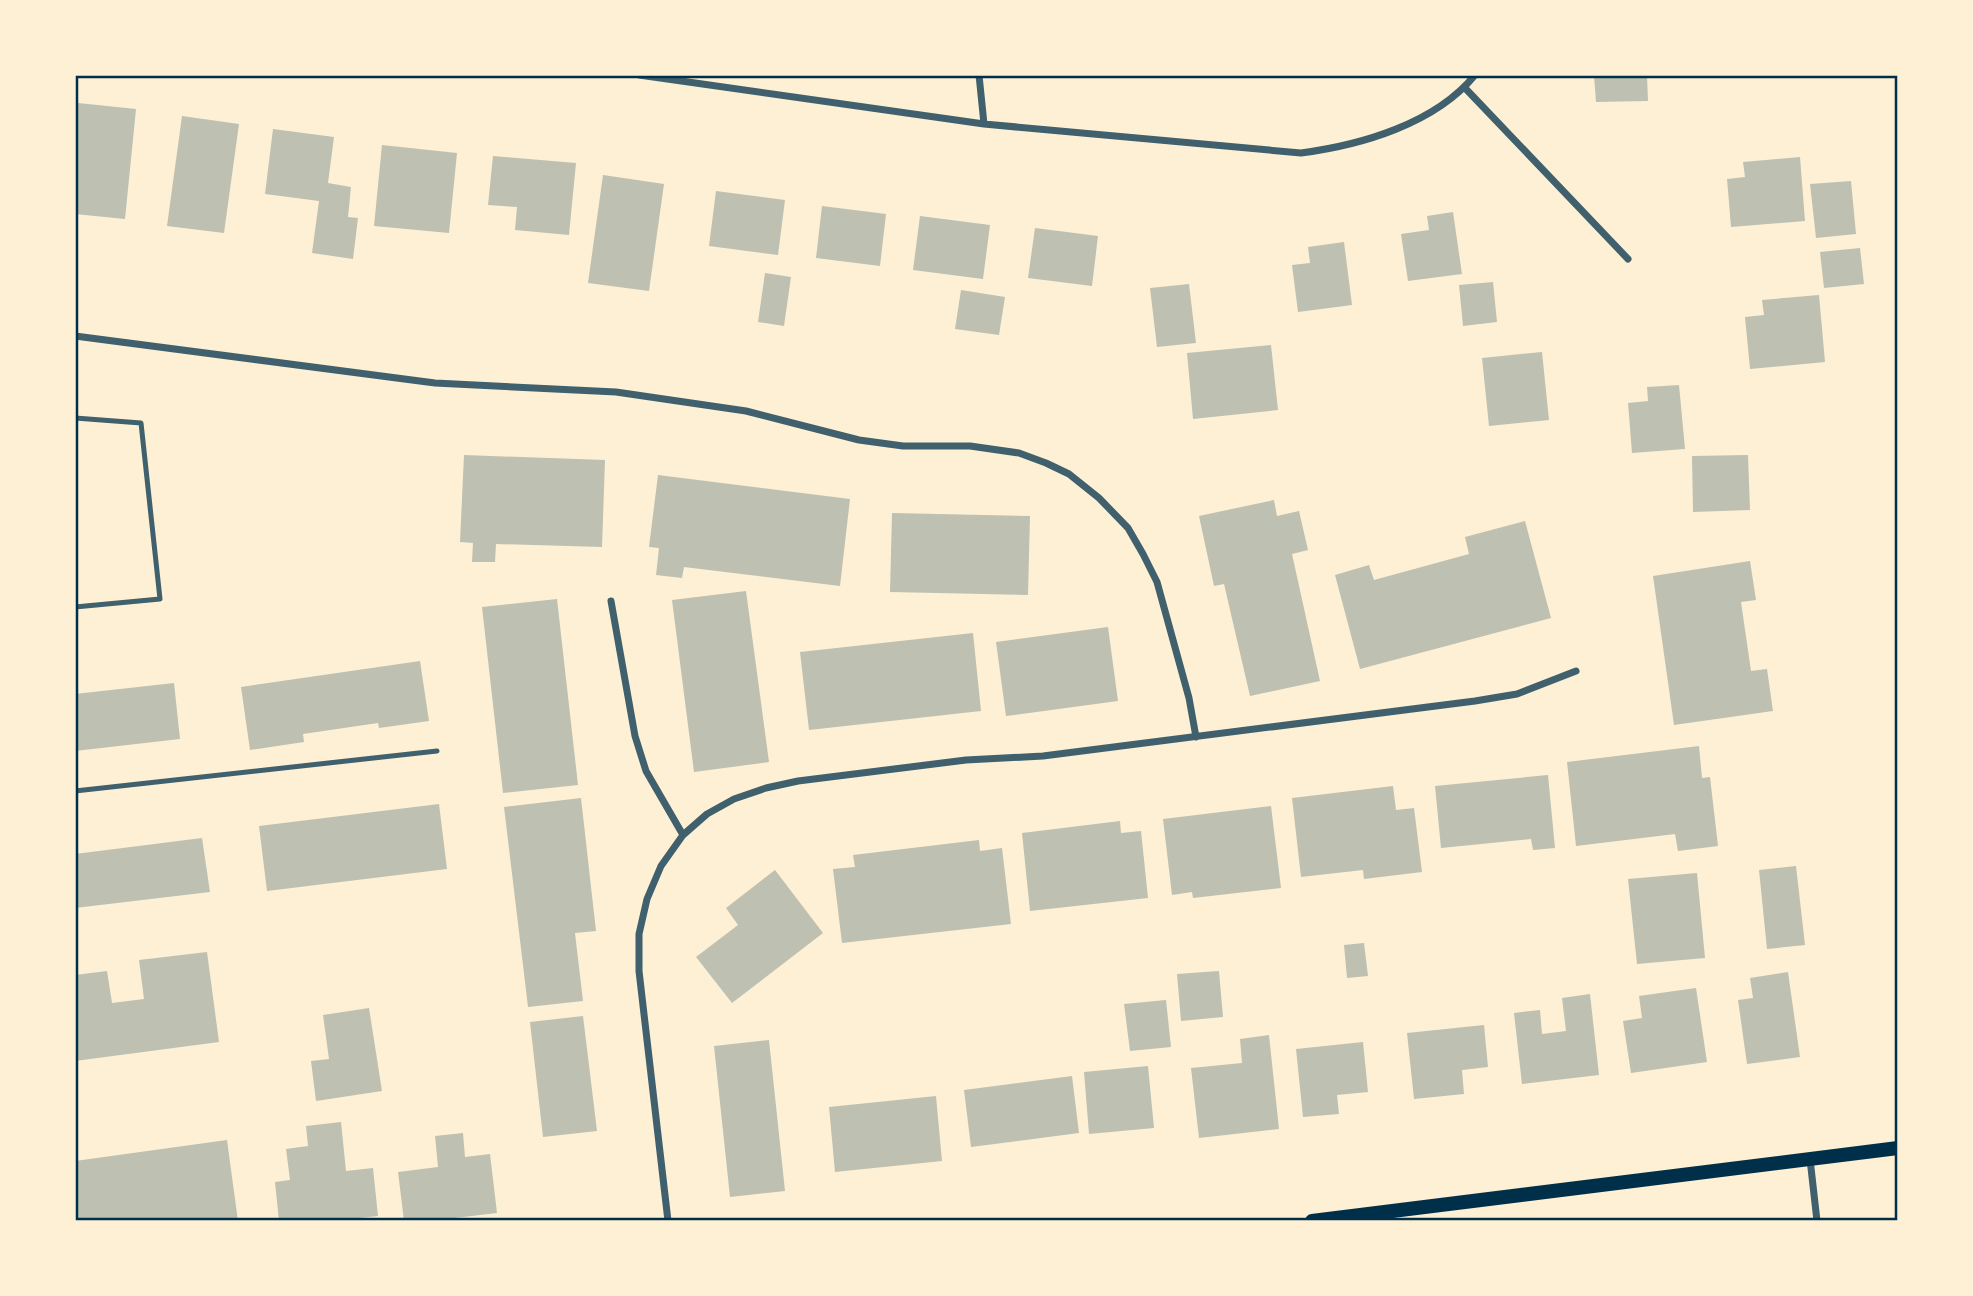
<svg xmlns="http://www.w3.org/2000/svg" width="1973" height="1296" viewBox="0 0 1973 1296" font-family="'Titillium Web',sans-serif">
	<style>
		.building { fill: #bec0b2 }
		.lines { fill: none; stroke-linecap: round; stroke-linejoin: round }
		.service { stroke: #3f606c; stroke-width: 5 }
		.minor { stroke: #3f606c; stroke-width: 7 }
		.secondary { stroke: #003049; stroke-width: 14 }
		.neatline { fill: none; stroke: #003049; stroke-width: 2.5 }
	</style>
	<rect width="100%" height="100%" fill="#fdf0d5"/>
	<path class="building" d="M1594,75H1647L1648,101L1596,102Z
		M78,103L136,109L125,219L75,214V132Z
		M182,116L239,124L224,233L167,226Z
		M273,129L334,137L328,183L351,187L348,217L358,218L353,259L312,253L319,201L265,194Z
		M382,145L457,153L449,233L374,226Z
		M493,156L576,163L569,235L515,230L517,207L488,205Z
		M1800,157L1805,221L1731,227L1727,179L1745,177L1743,162Z
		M603,175L664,184L649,291L588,283Z
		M1851,181L1856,234L1816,238L1810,184Z
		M716,191L785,200L778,255L709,246Z
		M822,206L886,214L880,266L816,258Z
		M1453,212L1462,274L1408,281L1401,234L1429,230L1427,216Z
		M920,216L990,225L983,279L913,270Z
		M1035,228L1098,236L1092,286L1028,278Z
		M1344,242L1352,305L1298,312L1292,265L1310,263L1308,247Z
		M1860,248L1864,284L1824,288L1820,252Z
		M765,273L791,277L784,326L758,322Z
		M1493,282L1497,322L1463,326L1459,285Z
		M1189,284L1196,343L1157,347L1150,288Z
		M961,290L1005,297L999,335L955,329Z
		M1819,295L1825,362L1750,369L1745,317L1764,315L1762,300Z
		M1271,345L1278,410L1193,419L1187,353Z
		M1542,352L1549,420L1489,426L1482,358Z
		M1679,385L1685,449L1632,453L1628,403L1648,401L1647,387Z
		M464,455L605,460L602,547L496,544L495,562H472L473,543L460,542Z
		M1748,455L1750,510L1693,512L1692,456Z
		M658,475L850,499L840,586L684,567L682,578L656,575L659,548L649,547Z
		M1274,500L1277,516L1299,511L1308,550L1292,554L1320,681L1250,696L1224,584L1214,586L1199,516Z
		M892,513L1030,516L1028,595L890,592Z
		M1525,521L1551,618L1360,669L1335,575L1369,565L1374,580L1469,554L1465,537Z
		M1750,561L1756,600L1741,602L1751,671L1767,669L1773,711L1674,725L1653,576Z
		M746,591L769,762L694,772L672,600Z
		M557,599L578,785L503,793L482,607Z
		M1108,627L1118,701L1006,716L996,642Z
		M973,633L981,711L809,730L800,652Z
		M420,661L429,721L379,728L378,723L303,734L304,742L250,750L241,687Z
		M174,683L180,739L75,751V694Z
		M1699,746L1702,778L1710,777L1718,846L1678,851L1675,834L1576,846L1567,762Z
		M1548,775L1555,848L1533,850L1531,839L1441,848L1435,786Z
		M1393,786L1396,810L1414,808L1422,872L1364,879L1363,870L1301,877L1292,798Z
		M581,798L596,931L575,933L583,1001L528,1007L504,807Z
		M439,804L447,869L267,891L259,826Z
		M1271,806L1281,888L1193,898L1192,892L1172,895L1163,819Z
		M1120,821L1121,833L1141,831L1148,898L1030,911L1022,833Z
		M202,838L210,892L75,908V854Z
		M979,840L980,851L1002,848L1011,924L842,943L833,869L855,867L853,855Z
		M1796,866L1805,945L1767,949L1759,870Z
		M775,870L823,933L732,1003L696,957L738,925L726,908Z
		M1697,873L1705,958L1637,964L1628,879Z
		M1364,943L1368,976L1347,978L1344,945Z
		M207,952L219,1042L75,1061V975L107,971L112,1003L144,999L139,960Z
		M1219,971L1223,1017L1181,1021L1177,974Z
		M1788,972L1800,1057L1747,1064L1738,1000L1753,998L1750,978Z
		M1696,988L1707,1062L1631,1073L1623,1021L1642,1018L1639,996Z
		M1590,994L1599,1075L1522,1084L1514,1013L1540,1010L1542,1034L1566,1031L1562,998Z
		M1166,1000L1171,1047L1130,1051L1124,1004Z
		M369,1008L382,1091L316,1101L311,1061L329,1059L323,1015Z
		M583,1016L597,1131L543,1137L530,1022Z
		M1484,1025L1488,1067L1462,1070L1464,1094L1414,1099L1407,1033Z
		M1269,1035L1279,1129L1199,1138L1191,1068L1242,1063L1240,1039Z
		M769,1040L785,1191L730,1197L714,1046Z
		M1363,1042L1368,1092L1337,1095L1339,1114L1303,1117L1296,1049Z
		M1148,1066L1154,1128L1089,1134L1084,1072Z
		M1072,1076L1079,1133L971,1147L964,1090Z
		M936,1096L942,1161L835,1172L829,1107Z
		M341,1122L346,1171L373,1168L378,1216L331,1221H279L275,1182L290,1180L286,1149L308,1146L306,1126Z
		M463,1133L465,1157L490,1154L497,1213L429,1221H404L398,1172L438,1167L435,1136Z
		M227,1140L238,1221H75V1161Z"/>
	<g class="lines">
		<path class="service" d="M75,418L141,423L160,599L75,607
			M75,791L437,751"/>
		<path class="minor" d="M639,75L984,124L1301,153C1361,145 1435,124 1475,75
			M979,75L984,124
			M1465,88L1628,259
			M75,336L435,383L616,392L746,411L859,440L903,446H970L1019,453L1046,463L1069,474L1099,498L1128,528L1143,554L1157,582L1189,698L1196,737
			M611,601L635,736L646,771L683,835
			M1810,1159L1817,1221
			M668,1221L639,971V934L647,899L661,866L683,835L707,814L734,799L766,788L798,781L966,760L1043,756L1475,701L1517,694L1576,671"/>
		<path class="secondary" d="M1312,1221L1898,1148"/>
	</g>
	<rect width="1973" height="1296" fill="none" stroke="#fdf0d5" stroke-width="154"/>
	<rect x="77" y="77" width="1819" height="1142" class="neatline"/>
</svg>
